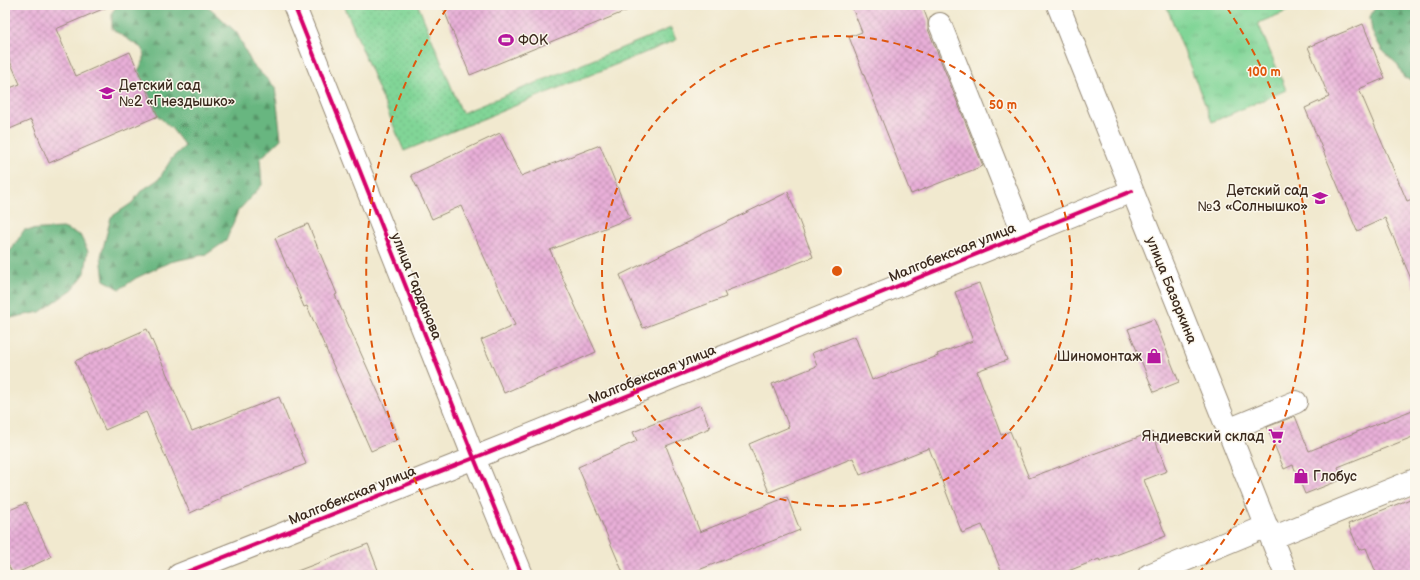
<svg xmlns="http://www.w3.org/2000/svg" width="1420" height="580" viewBox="0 0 1420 580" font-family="'Balsamiq Sans',sans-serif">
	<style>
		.grass { fill: url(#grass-dots); stroke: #5e805a }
		.forest { fill: url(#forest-firs); stroke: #52704f }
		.park { fill: url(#park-tufts); stroke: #5e805a }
		.building { fill: url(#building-cross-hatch) }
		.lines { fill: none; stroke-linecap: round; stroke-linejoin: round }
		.minor-casing { stroke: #968a76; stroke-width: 24 }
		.minor { stroke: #fff; stroke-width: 22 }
		.cycleway-casing { stroke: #fbf7ec; stroke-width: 6 }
		.cycleway { stroke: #d6006c; stroke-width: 4 }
		.ring { fill: none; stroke: #df570d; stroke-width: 2; stroke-dasharray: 7 5 }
		.labels { text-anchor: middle; stroke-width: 3; stroke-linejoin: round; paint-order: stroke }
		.poi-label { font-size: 14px; fill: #3b2a1e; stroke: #fbf7ec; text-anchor: start }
		.street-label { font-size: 14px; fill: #3b2a1e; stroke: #fbf7ec }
		.centre { fill: #df570d; stroke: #fbf7ec; stroke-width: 2 }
		.ring-label { font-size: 12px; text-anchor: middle; font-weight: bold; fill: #df570d; stroke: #fbf7ec; stroke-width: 3; stroke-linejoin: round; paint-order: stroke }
	</style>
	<defs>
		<pattern id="grass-dots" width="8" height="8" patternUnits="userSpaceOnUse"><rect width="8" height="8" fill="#81d597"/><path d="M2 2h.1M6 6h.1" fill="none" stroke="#70b782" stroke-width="1.8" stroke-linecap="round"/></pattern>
		<pattern id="forest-firs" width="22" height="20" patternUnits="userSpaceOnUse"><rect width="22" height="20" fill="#68b680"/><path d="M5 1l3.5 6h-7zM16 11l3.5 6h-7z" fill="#579468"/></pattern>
		<pattern id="park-tufts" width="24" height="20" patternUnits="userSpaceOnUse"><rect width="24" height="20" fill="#81d597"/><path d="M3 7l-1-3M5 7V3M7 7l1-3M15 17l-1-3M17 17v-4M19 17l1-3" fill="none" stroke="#70b782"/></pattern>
		<pattern id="building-cross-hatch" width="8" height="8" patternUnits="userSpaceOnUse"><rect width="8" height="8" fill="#e8afd8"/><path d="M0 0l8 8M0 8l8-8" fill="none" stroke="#bd8faf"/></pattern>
	</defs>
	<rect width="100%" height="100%" fill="#fbf7ec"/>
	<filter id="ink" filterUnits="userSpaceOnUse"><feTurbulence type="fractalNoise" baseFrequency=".025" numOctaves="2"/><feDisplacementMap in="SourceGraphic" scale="8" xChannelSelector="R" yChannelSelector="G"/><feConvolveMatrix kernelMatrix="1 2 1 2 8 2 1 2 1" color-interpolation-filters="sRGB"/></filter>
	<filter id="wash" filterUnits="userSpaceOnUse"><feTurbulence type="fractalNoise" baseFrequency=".012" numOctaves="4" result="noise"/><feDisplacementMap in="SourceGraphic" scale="16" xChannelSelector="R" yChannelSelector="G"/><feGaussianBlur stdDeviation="0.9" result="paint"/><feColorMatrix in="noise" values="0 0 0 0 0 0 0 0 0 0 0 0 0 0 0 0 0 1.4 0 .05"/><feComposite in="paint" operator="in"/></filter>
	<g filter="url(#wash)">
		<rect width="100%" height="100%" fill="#f1e9cf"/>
		<path class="grass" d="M344,5H418L462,113L671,28L676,40L404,151Z"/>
		<path class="forest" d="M118,5H204L210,8L237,33L252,64L275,87L281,139L260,159L262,185L238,211L226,241L207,254L170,262L136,278L120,289L104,280L101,256L111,217L132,203L141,191L159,179L172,158L185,146L172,129L149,107L126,93L144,60L143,49L112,29V12Z
			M1376,5H1415V81L1404,78L1398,65L1382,50L1372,32L1370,17Z
			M63,228L80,235L88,251L85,273L73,289L40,312L5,319V254L12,249L24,230Z"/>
		<path class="park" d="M1166,5H1302L1258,23L1286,90L1212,122Z"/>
		<g id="blocks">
			<path class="building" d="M5,5H112L56,29L76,76L130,52L158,116L49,163L31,120L5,131V90L20,84L5,50Z
				M442,5H638V6L470,75Z
				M851,5H922L928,21V29L983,166L911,194L849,37L862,32Z
				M1363,24L1385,78L1359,89L1407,201L1415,198V288L1385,218L1357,231L1305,108L1329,97L1308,47Z
				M500,133L521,176L600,145L630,218L550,250L596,352L504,393L481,340L515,325L461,206L432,219L411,175Z
				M788,192L813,257L724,292L726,297L643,328L620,275Z
				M308,224L337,294L335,295L399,439L371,451L307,306L304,307L275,238Z
				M979,283L1007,360L977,371L1001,435L1010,431L1029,478L1152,432L1167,471L1144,480L1166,536L1100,561L1099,559L1058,575H1003L982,525L962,533L929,448L860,475L853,458L769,492L749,444L789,427L772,384L817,366L812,353L855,336L872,380L938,356L937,354L973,341L955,292Z
				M1154,319L1179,382L1154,392L1128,329Z
				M147,329L192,431L279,397L306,464L221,497V499L190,513L146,412L105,430L75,361Z
				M701,405L710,428L666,446L700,532L787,497L800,530L686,575H624L578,467L637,441L633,432Z
				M1415,409V436L1338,467L1343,479L1305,494L1293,465L1284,469L1267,427L1295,416L1309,451Z
				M1415,497V575H1377L1366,548L1359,550L1348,524Z
				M26,503L51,557L13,575L5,558V512Z
				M368,544L380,575H293L292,573Z"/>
		</g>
	</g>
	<g filter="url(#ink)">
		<use href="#blocks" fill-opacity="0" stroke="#968a76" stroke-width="1"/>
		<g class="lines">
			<defs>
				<path id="minor" d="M294,5L474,458L522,575
					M1058,5L1286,575
					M940,24L1024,235
					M1228,430L1296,402
					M1272,538L1415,480
					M179,575L474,458L1132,191
					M1149,575L1267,526"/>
			</defs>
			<use href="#minor" class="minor-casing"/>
			<use href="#minor" class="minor"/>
			<defs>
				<path id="cycleway" d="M294,5L474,458L522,575
					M179,575L474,458L1132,191"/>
			</defs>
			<use href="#cycleway" class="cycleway-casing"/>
			<use href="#cycleway" class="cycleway"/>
		</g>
	</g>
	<g class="ring">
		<circle cx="837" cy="271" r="235"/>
		<path d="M476 574A471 471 0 0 1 447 8M1227 8A471 471 0 0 1 1198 574"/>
	</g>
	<defs>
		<symbol id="stadium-bare" viewBox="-9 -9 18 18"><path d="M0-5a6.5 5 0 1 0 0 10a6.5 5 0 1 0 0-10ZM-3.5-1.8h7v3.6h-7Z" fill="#b5179e" stroke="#fbf7ec" stroke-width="2.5" paint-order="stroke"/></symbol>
		<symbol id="school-bare" viewBox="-9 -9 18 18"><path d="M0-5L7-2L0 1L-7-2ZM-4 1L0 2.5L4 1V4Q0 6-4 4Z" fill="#b5179e" stroke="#fbf7ec" stroke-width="2.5" paint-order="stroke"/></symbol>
		<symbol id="shop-bare" viewBox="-9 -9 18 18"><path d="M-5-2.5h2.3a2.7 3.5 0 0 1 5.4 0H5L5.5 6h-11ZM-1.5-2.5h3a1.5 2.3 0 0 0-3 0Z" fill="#b5179e" stroke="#fbf7ec" stroke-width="2.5" paint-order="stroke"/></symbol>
		<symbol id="supermarket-bare" viewBox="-9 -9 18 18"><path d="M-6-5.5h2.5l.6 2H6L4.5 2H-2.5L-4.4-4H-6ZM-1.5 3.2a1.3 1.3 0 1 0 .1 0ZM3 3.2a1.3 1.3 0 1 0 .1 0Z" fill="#b5179e" stroke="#fbf7ec" stroke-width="2.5" paint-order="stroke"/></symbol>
	</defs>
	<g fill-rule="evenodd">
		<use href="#stadium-bare" x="495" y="29" width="22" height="22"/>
		<use href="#school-bare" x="96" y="82" width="22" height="22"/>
		<use href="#school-bare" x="1309" y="187" width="22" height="22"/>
		<use href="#shop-bare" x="1143" y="345" width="22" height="22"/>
		<use href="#supermarket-bare" x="1265" y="425" width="22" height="22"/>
		<use href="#shop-bare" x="1290" y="465" width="22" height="22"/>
	</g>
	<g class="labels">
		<g class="poi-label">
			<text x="518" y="45">ФОК</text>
			<text x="119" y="90">Детский сад<tspan x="119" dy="16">№2 «Гнездышко»</tspan></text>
			<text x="1308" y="195" text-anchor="end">Детский сад<tspan x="1308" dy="16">№3 «Солнышко»</tspan></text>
			<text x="1142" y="361" text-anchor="end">Шиномонтаж</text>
			<text x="1264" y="441" text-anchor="end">Яндиевский склад</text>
			<text x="1313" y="481">Глобус</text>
		</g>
		<g class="street-label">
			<text transform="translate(952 252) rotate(-22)" y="5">Малгобекская улица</text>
			<text transform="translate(417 286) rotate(68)" y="5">улица Гарданова</text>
			<text transform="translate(1172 290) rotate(68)" y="5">улица Базоркина</text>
			<text transform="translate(652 374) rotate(-22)" y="5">Малгобекская улица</text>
			<text transform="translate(352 495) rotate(-22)" y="5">Малгобекская улица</text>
		</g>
	</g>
	<circle cx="837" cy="271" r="6" class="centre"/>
	<g class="ring-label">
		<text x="1264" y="76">100 m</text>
		<text x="1003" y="109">50 m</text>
	</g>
	<rect width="1420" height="580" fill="none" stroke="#fbf7ec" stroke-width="20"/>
</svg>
